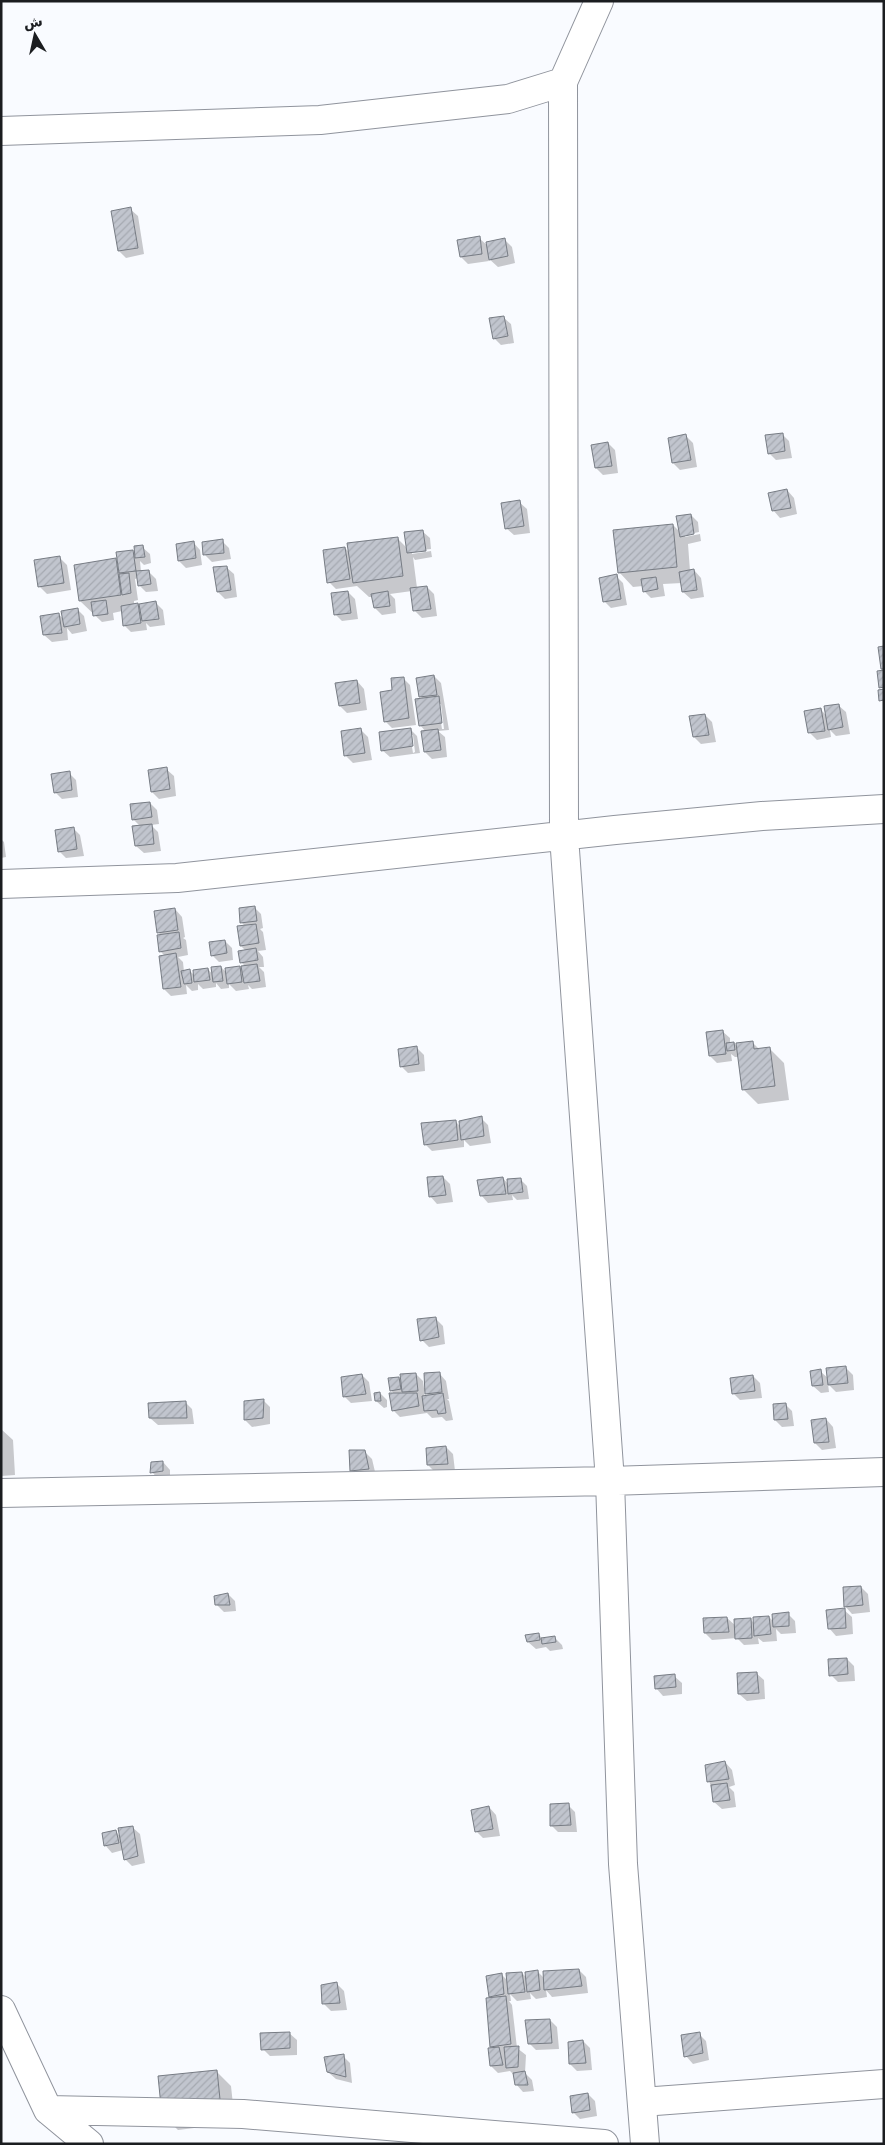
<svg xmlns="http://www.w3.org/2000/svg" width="885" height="2145" viewBox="0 0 885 2145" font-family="'DejaVu Sans','Noto Naskh Arabic',sans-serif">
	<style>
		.shadow { fill: #0003; fill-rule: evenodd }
		.building { fill: url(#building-hatch); stroke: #777c84 }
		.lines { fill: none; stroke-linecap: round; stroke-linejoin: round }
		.minor-casing { stroke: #90949d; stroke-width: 30 }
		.minor { stroke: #fff; stroke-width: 28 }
	</style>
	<defs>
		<pattern id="building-hatch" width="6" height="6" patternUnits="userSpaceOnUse" patternTransform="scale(1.25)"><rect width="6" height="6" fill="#c1c5ce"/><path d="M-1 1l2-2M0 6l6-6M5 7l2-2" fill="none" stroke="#a5a9b1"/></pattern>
	</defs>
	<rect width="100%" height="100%" fill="#f9fbff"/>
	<path class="shadow" d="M130,209L138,216L144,254L126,258L119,251Z
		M479,238L488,246L505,240L512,247L515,263L498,267L488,258L489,261L468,264L461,257Z
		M503,317L511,324L514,343L501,345L494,338Z
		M782,434L789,441L792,458L776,460L769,453Z
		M686,436L693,443L697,467L680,470L673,463Z
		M608,443L615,450L618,473L603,475L596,468Z
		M787,490L794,498L797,514L780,518L773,510Z
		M519,502L527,509L530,533L514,535L506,528Z
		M691,515L698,522L699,532L685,535V537L700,534L701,541L688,544L690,571L694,570L701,578L704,597L691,599L683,592L682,583L663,584L665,596L651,598L644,591L643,586L633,587L619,572L673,525L681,533Z
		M422,531L430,538L431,549L412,551V554L431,551L432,557L415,560L413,557L417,588L427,587L434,594L437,616L422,618L415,611L412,591L390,594L395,599L396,613L382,615L375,608L373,597H369L357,586L336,589L329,582L345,548L350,553L397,538L407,548Z
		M222,541L229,548L231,559L212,562L205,555Z
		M193,542L200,550L202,565L186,568L179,561Z
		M142,547L150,554L151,563L144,565L140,561L141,572L148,571L156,579L158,591L146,592L139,585L138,578L135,579L138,600L134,601V605H138L141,608L156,603L163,610L165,625L150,627L146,623L147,630L131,632L124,625L122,611L113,613L114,620L102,622L80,601L116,560L119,563L133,552L136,555Z
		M60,558L67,565L71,590L47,594L39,586Z
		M226,567L234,574L237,597L225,599L218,592L215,569Z
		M616,576L623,583L627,605L611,608L604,601Z
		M348,592L355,599L358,619L342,621L335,614Z
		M77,609L84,616L87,631L72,634L67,628L68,640L52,642L44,635L58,614L64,619Z
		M434,676L441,683L449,730L438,731L445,737L447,757L432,759L425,752L426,732L420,725L423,699L420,696ZM438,704H441L444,729H442Z
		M403,678L410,685L416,725L392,728L385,721Z
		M357,681L364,689L367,710L347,713L340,706L337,684Z
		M838,705L846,712L850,734L836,736L830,730L831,737L817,740L810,733L820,709L827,716Z
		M705,715L712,722L716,742L701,744L694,737Z
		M410,729L417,736L420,753L390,757L382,750ZM410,735H413L415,752L413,753Z
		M361,730L368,737L372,760L353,763L346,756Z
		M166,769L174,776L176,796L159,799L152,792Z
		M69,773L76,780L78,797L62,799L55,792Z
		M150,803L157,810L159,824L151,825L158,832L161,851L144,853L136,846L140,826L133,819Z
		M73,828L80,835L84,856L66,858L59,851Z
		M1,839L4,842L6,857L1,858Z
		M254,907L261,914L263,928L260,929L263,932L266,950L258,951L263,957L264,967H259L264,972L266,987L252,989L248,985L249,989L236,991L229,984V988L221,989L216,983V987L203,989L198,984V990L192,991L186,985L187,994L171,996L164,989L165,956L160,951L162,936L159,933L175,909L182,917L185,937L183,938L186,940L188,955L178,957L183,962L184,972L190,971L195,976L208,969L213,975L221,967L227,973L239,967L244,971L246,967L241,962L246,951L241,946L245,926L242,923Z
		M225,941L232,948L233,960L219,962L212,955Z
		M722,1031L730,1038V1043H734L738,1047L752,1042L760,1050L770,1049L784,1063L789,1100L758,1104L743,1089L739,1057H735L731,1054L732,1061L717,1063L710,1056Z
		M416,1047L424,1055L425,1071L408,1073L401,1066Z
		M481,1118L488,1125L491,1143L470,1146L464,1140V1147L432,1151L425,1144L455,1121L461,1127Z
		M443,1177L450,1184L453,1202L437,1204L430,1196Z
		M503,1178L508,1184L520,1179L527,1186L529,1199L517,1200L512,1195L513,1200L488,1203L481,1195Z
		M436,1319L443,1326L445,1344L429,1347L422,1340Z
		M845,1367L853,1375L854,1390L836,1392L828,1384L829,1392L821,1393L813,1386L820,1371L829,1379Z
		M439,1373L446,1381L449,1399H447L449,1401L453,1420L446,1421L442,1417L432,1418L427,1413L400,1417L393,1410L394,1394L391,1390L398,1378L403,1383L416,1374L423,1381L424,1388H426ZM424,1391L429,1396L425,1397Z
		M362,1375L369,1382L372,1401L351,1403L344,1396Z
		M753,1376L760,1383L762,1398L740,1400L733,1393Z
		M380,1393L387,1400V1407L384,1408L376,1401Z
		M263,1400L270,1407V1424L252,1427L245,1420Z
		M185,1402L192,1409L194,1424L158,1425L150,1418Z
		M785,1404L792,1411L794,1426L782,1427L775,1420Z
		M826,1419L833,1427L836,1448L822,1450L815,1443Z
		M1,1429L13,1440L15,1475L1,1476Z
		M446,1447L453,1454L455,1471L435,1472L428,1465Z
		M365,1452L372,1459L376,1476L358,1477L351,1470Z
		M163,1462L170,1470V1478L159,1480L152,1472Z
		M861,1587L868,1594L870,1612L852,1614L845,1606Z
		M228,1594L235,1601L236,1611L224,1612L217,1605Z
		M844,1610L852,1617L853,1634L836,1636L829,1628Z
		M788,1614L795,1621L796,1633L781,1634L776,1629L777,1641L763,1642L758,1638L759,1644L744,1645L737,1638L712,1640L705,1633L727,1618L736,1626L750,1619L755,1624L769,1617L774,1622Z
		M538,1634L543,1639L555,1638L562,1645L563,1649L550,1651L546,1647L536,1649L528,1642Z
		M847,1659L854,1666L855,1681L838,1682L831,1675Z
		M756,1673L764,1680L765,1699L747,1701L739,1694Z
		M674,1676L682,1683V1694L663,1696L656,1688Z
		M725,1762L732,1770L735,1785L729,1787L734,1792L736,1807L722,1809L714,1802L706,1766Z
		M568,1805L575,1812L577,1832H558L551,1825Z
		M489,1807L496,1815L500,1836L483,1838L476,1831Z
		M132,1827L140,1834L145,1863L132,1866L125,1859L123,1850L112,1853L105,1845L116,1832L121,1837Z
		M579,1970L586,1977L588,1993L552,1997L546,1990L547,1997L536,1999L530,1993L531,1999L517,2001L510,1994L511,2001H509L512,2005L517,2048L526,2055L525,2073L532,2080L534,2091L523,2092L516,2084L514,2075L510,2071L498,2073L491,2066L494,2049L491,2047L493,1999L490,1996L502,1975L508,1981L522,1973L527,1978L537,1971L544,1978Z
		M336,1983L344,1991L347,2010L331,2011L323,2003Z
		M550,2020L557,2027L559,2049L536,2050L529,2043Z
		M289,2033L297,2040V2055L270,2056L263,2049Z
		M699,2034L706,2041L709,2060L693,2064L686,2056Z
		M583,2041L590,2048L592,2070L577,2071L570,2064Z
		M343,2056L350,2063L352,2083L336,2079L328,2072Z
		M216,2071L231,2086L235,2123L178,2130L163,2115Z
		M588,2094L595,2101L597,2116L580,2119L573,2112Z"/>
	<path class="building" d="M131,207L138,248L118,251L111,211Z
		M480,236L482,254L460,257L457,240Z
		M505,238L508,256L489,260L486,242Z
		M504,316L508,336L493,339L489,318Z
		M783,433L785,451L768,454L765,435Z
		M686,434L691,460L672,463L668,438Z
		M608,442L612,466L595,468L591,445Z
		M787,489L791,508L772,511L768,493Z
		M520,500L524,526L505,529L501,503Z
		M691,514L694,534L680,537L676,516Z
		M673,524L677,567L618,573L613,530Z
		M423,530L426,551L407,553L404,532Z
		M398,537L403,576L353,583L347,543Z
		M223,539L224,553L203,555L202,542Z
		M194,541L196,558L178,561L176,544Z
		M143,545L145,557L135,558L134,546Z
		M345,547L350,579L327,583L323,550Z
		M133,550L136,571L119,573L116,552Z
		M60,556L64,583L38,587L34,560Z
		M116,558L121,595L79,601L74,565Z
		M227,566L231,590L217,592L213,567Z
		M694,569L697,590L682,592L679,572Z
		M149,570L151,584L138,586L136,571Z
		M129,573L131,593L122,595L119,574Z
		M617,574L621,599L603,602L599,578Z
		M656,577L658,589L643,592L641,579Z
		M427,586L431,609L413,611L410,588Z
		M348,591L351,613L334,615L331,593Z
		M388,591L390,606L374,608L371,594Z
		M106,600L108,614L93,616L91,602Z
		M156,601L159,619L142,621L139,604Z
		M138,603L141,623L123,626L121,606Z
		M78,608L80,624L64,627L61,611Z
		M59,613L62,633L43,635L40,616Z
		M884,646V669H881L878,647Z
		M884,670V687L879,688L877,671Z
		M434,675L437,695L419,697L416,678Z
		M404,677L409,718L384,722L380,692L392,690L391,678Z
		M357,680L360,703L339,706L335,683Z
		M884,689V700L879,701L878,690Z
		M439,696L442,723L419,726L415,699Z
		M839,704L843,727L828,730L824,706Z
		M821,708L825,731L808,733L804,711Z
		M705,714L709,735L693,737L689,716Z
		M361,728L365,753L344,756L341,731Z
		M411,728L413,746L381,751L379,732Z
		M438,729L441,750L424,752L421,731Z
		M167,767L170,789L151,792L148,770Z
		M70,771L72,790L54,793L51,774Z
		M150,802L152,817L132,820L130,804Z
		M152,824L154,844L135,846L132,826Z
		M74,827L77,849L58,852L55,830Z
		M255,906L257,921L240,923L239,908Z
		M175,908L178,930L157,933L154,911Z
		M256,924L259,943L240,946L237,926Z
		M179,932L181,948L159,952L157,935Z
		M225,940L227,953L211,956L209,942Z
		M256,948L258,960L240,963L238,951Z
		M176,953L181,987L163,989L159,956Z
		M257,964L260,981L244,983L241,966Z
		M221,966L223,981L213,982L211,967Z
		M240,966L242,982L227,984L225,968Z
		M208,968L210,980L194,982L193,970Z
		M190,969L192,983L184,984L181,971Z
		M723,1030L726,1054L709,1056L706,1032Z
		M753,1041L754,1049L770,1047L775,1086L742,1090L736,1043Z
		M734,1042L735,1050L727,1051L726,1043Z
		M417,1046L419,1064L400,1067L398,1049Z
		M482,1116L484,1136L461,1140L459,1121Z
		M456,1120L458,1140L424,1145L421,1123Z
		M443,1176L446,1195L429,1197L427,1177Z
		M503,1177L506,1194L480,1196L477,1180Z
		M521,1178L523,1192L508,1194L507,1179Z
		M436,1317L439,1337L420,1341L417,1319Z
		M846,1366L848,1383L828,1385L826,1368Z
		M821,1369L823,1385L812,1386L810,1371Z
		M440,1372L442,1392L425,1394L424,1373Z
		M416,1373L418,1391L402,1392L400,1374Z
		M362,1374L366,1394L343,1397L341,1377Z
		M753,1375L755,1391L732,1394L730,1378Z
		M399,1377L401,1389L390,1391L388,1378Z
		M380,1392L381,1401H375L374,1393Z
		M389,1393H417L419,1406L392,1411Z
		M443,1393L446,1413L438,1414L437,1410L424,1411L422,1396Z
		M264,1399L263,1418L244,1420V1401Z
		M186,1401L187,1418H149L148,1403Z
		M786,1403L788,1419L774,1420L773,1404Z
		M826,1418L829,1442L814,1443L811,1420Z
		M446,1446L448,1464L427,1465L426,1448Z
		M349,1450H365L369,1469L350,1471Z
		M163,1461V1471L150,1473L151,1462Z
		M861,1586L863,1605L844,1607L843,1587Z
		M228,1593L230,1605H215L214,1596Z
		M845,1608L846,1628L828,1629L826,1610Z
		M789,1612V1626L773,1627L772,1614Z
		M769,1616L771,1634L754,1636L753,1617Z
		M727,1617L729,1632L704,1633L703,1618Z
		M751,1618L752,1638L735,1639L734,1619Z
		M539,1633L540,1640L527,1642L525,1635Z
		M555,1636L556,1642L542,1644L541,1638Z
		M847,1658L848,1674L829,1676L828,1659Z
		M757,1672L759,1693L738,1694L737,1673Z
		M675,1674L676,1687L655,1689L654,1676Z
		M725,1761L729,1779L707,1782L705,1765Z
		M727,1783L730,1800L713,1802L711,1785Z
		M569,1803L571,1825L550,1826V1804Z
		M489,1806L493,1829L475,1832L471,1810Z
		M133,1826L138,1856L124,1860L118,1828Z
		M116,1830L119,1843L104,1846L102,1833Z
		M579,1969L582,1986L544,1990L543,1971Z
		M538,1970L540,1990L527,1992L525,1972Z
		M522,1972L525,1992L508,1994L506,1973Z
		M502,1973L504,1994L489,1997L486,1976Z
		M337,1982L340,2003L322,2004L321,1985Z
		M506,1996L511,2044L490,2047L486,1998Z
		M550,2019L552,2043L528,2044L525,2020Z
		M290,2032V2048L261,2050L260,2033Z
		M700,2032L703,2053L684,2057L681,2035Z
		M583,2040L586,2063L569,2064L568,2042Z
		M519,2046L518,2067L506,2068L504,2047Z
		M499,2047L503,2065L490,2066L488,2048Z
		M344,2054L346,2077L327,2072L324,2057Z
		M217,2070L221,2109L162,2116L158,2076Z
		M525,2071L528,2085H515L513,2073Z
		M588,2093L590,2110L572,2113L570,2096Z"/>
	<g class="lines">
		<defs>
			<path id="minor" d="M599,1L563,82L564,836L610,1481L623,1864L645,2144
				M1,131L320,120L508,99L563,82
				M1,884L177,878L615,830L762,816L884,809
				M1,1493L610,1481L884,1472
				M1,2010L48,2110L89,2144
				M642,2102L884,2084
				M48,2110L243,2114L604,2144"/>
		</defs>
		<use href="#minor" class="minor-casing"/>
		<use href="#minor" class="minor"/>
	</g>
	<rect width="885" height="2145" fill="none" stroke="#1b1d20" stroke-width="5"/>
	<g transform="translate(35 35) rotate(351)" stroke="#f9fbff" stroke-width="4" paint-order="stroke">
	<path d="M0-4L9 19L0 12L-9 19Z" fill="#1b1d20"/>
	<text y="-8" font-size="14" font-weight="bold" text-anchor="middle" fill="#1b1d20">ش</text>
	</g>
</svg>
